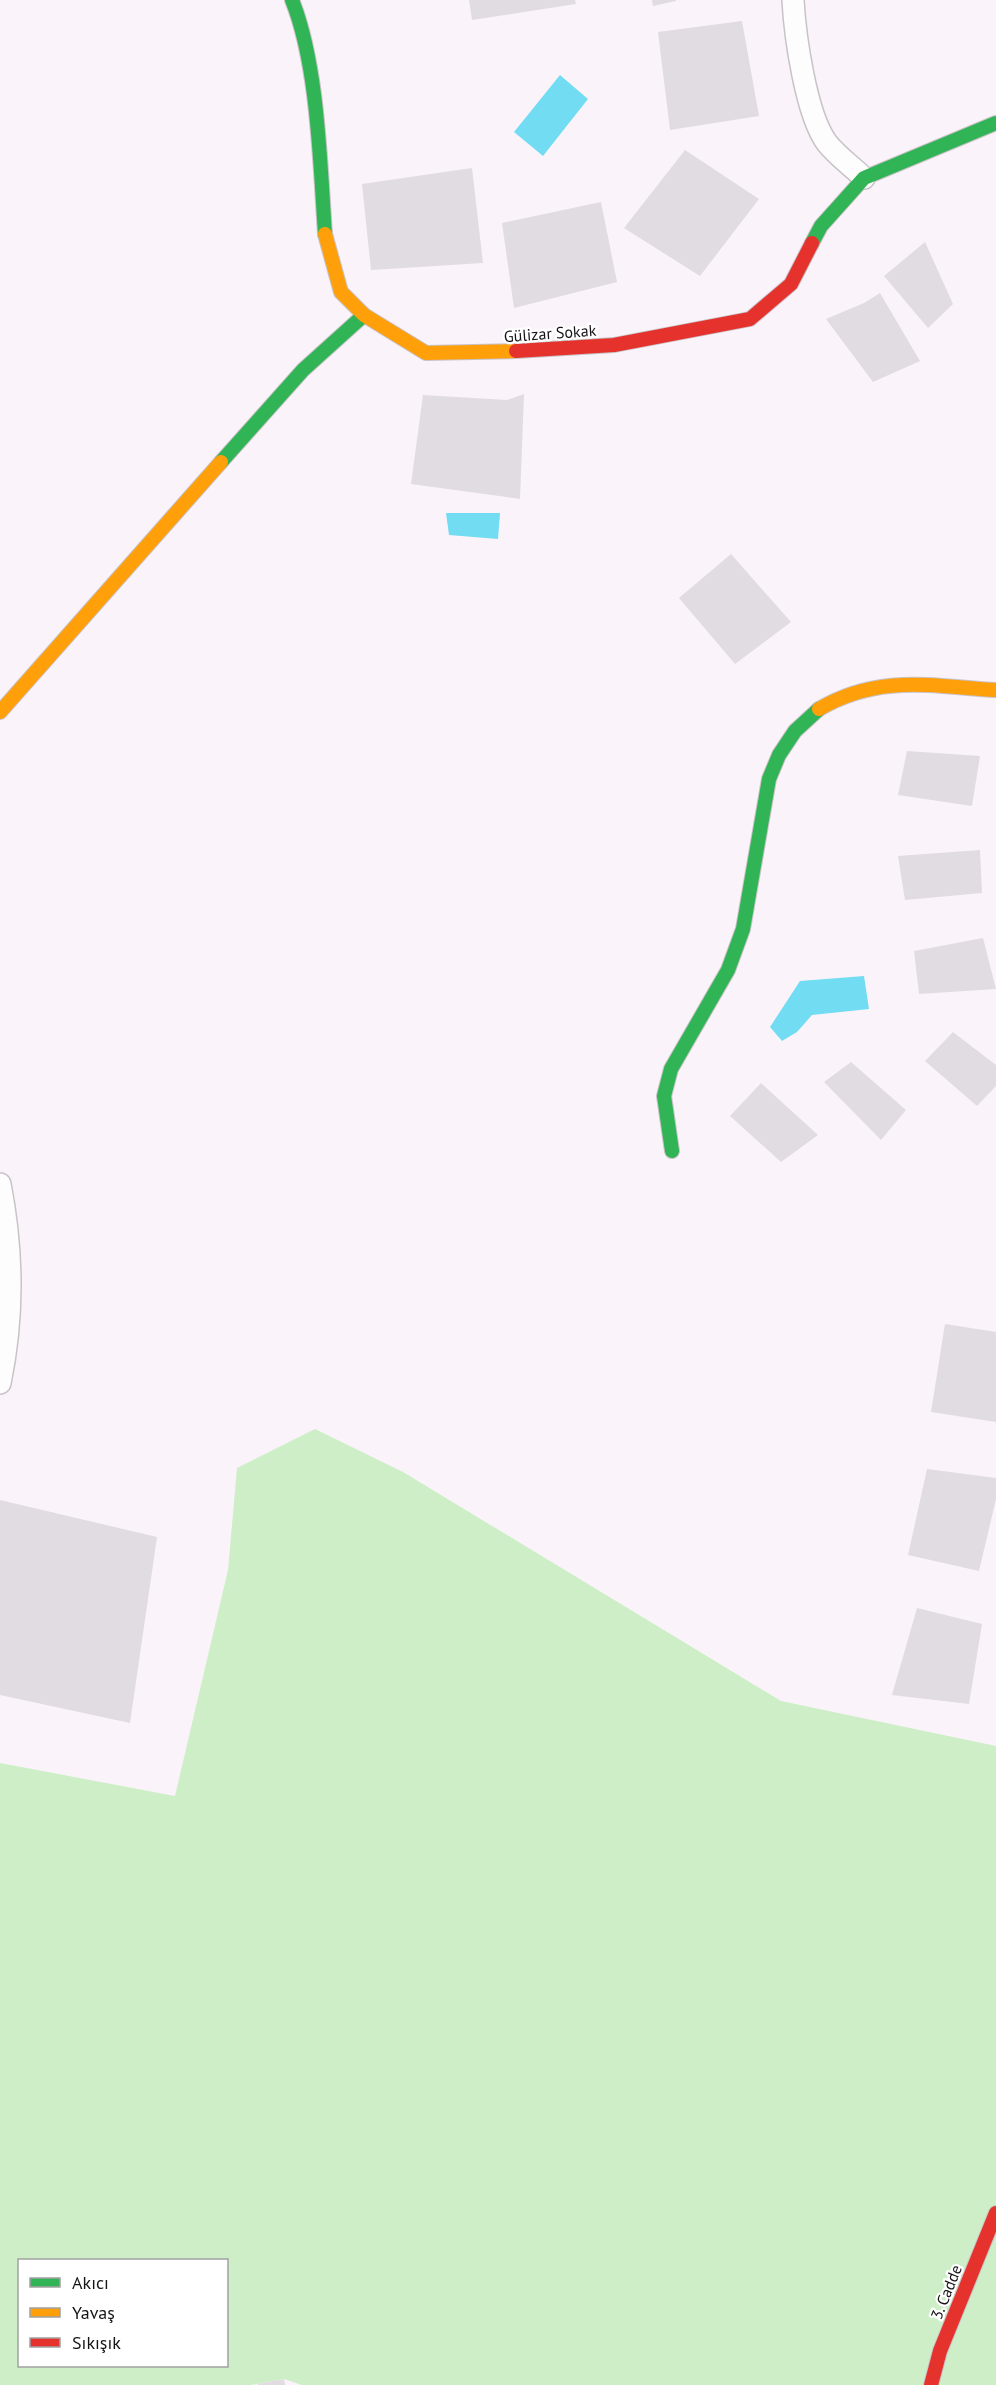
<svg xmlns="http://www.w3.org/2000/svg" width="996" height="2385" viewBox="0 0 996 2385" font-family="'PT Sans',sans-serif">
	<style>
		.green { fill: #cdeec6; fill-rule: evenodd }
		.water { fill: #72dcf2 }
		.building { fill: #e1dce1 }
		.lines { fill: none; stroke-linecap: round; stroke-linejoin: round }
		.lane-casing { stroke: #c8c3c7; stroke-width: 24 }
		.fast-casing { stroke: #c8c3c7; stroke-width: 16 }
		.slow-casing { stroke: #c8c3c7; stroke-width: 16 }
		.jam-casing { stroke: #c8c3c7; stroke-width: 16 }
		.lane { stroke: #fefdfe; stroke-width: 21 }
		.fast { stroke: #30b455; stroke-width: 14 }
		.slow { stroke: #ff9f0a; stroke-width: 14 }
		.jam { stroke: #e5322d; stroke-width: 14 }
		.labels { text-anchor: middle; stroke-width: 4.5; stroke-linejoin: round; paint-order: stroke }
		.street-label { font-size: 16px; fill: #171417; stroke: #fff }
	</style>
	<rect width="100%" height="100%" fill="#faf4fa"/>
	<path class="green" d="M315,1429L403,1472L781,1701L996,1746V2385H302L284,2379L251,2385H0V1763L175,1796L228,1570L237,1468ZM20,2260H226V2366H20Z"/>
	<path class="water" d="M560,75L588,99L543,156L514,132Z
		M446,513H500L498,539L449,535Z
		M864,976L869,1009L812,1015L797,1032L782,1041L770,1027L800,981Z"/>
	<path class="building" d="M469,0H575L576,4L472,20Z
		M652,0H676V1L653,6Z
		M742,21L759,116L670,130L658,32Z
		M685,150L759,199L700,276L624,228Z
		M472,168L483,263L371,270L362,184Z
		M601,202L617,282L514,308L502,223Z
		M925,242L953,304L928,328L884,276Z
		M880,293L920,361L873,382L826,319L864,303Z
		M524,394L520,499L411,484L423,395L507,400Z
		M731,554L791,622L735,664L679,598Z
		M907,751L980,756L972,806L898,795Z
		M980,850L982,893L905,900L898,856Z
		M983,938L996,989L919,994L914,951Z
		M953,1032L996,1065V1086L977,1106L925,1061Z
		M851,1062L906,1110L881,1140L824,1082Z
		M761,1083L818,1135L781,1162L730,1116Z
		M945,1324L996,1332V1422L931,1412Z
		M927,1469L996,1478V1499L979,1571L908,1555Z
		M0,1500L157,1537L130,1723L0,1695Z
		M917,1608L982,1624L969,1704L892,1695Z
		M284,2379L285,2385H258L257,2384Z"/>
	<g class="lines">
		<defs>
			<path id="lane" d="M793,0C795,36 806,115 827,143C837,156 853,167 864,178
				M0,1184C13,1251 14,1316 0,1383"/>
			<path id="fast" d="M292,0C318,65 320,163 325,234
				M812,243L821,226L864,178L996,123
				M221,462L303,370L364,315
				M672,1151L664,1096L671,1069L728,970L743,929L769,779L779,755L795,731L819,709"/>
			<path id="slow" d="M325,234L341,292L364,315L426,353L516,351
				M819,709C879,674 930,686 996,690
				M0,712L221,462"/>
			<path id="jam" d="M516,351L614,345L750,319L791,284L812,243
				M931,2385L940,2351L996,2213"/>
		</defs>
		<use href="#lane" class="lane-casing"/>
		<use href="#fast" class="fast-casing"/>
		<use href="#slow" class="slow-casing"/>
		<use href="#jam" class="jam-casing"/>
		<use href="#lane" class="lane"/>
		<use href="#fast" class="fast"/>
		<use href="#slow" class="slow"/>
		<use href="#jam" class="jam"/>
	</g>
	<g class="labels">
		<g class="street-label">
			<text transform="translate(550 333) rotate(-4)" y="6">Gülizar Sokak</text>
			<text transform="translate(946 2292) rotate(-68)" y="6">3. Cadde</text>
		</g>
	</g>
	<rect x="18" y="2259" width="210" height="108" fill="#ffffff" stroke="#a2a1a2" stroke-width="1.5"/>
	<rect x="30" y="2278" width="30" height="9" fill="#30b455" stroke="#a2a1a2" stroke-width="1.5"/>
	<text x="72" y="2289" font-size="18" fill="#171417">Akıcı</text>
	<rect x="30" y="2308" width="30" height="9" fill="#ff9f0a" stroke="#a2a1a2" stroke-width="1.5"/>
	<text x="72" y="2319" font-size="18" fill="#171417">Yavaş</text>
	<rect x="30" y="2338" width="30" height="9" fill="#e5322d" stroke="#a2a1a2" stroke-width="1.5"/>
	<text x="72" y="2349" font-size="18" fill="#171417">Sıkışık</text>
</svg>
